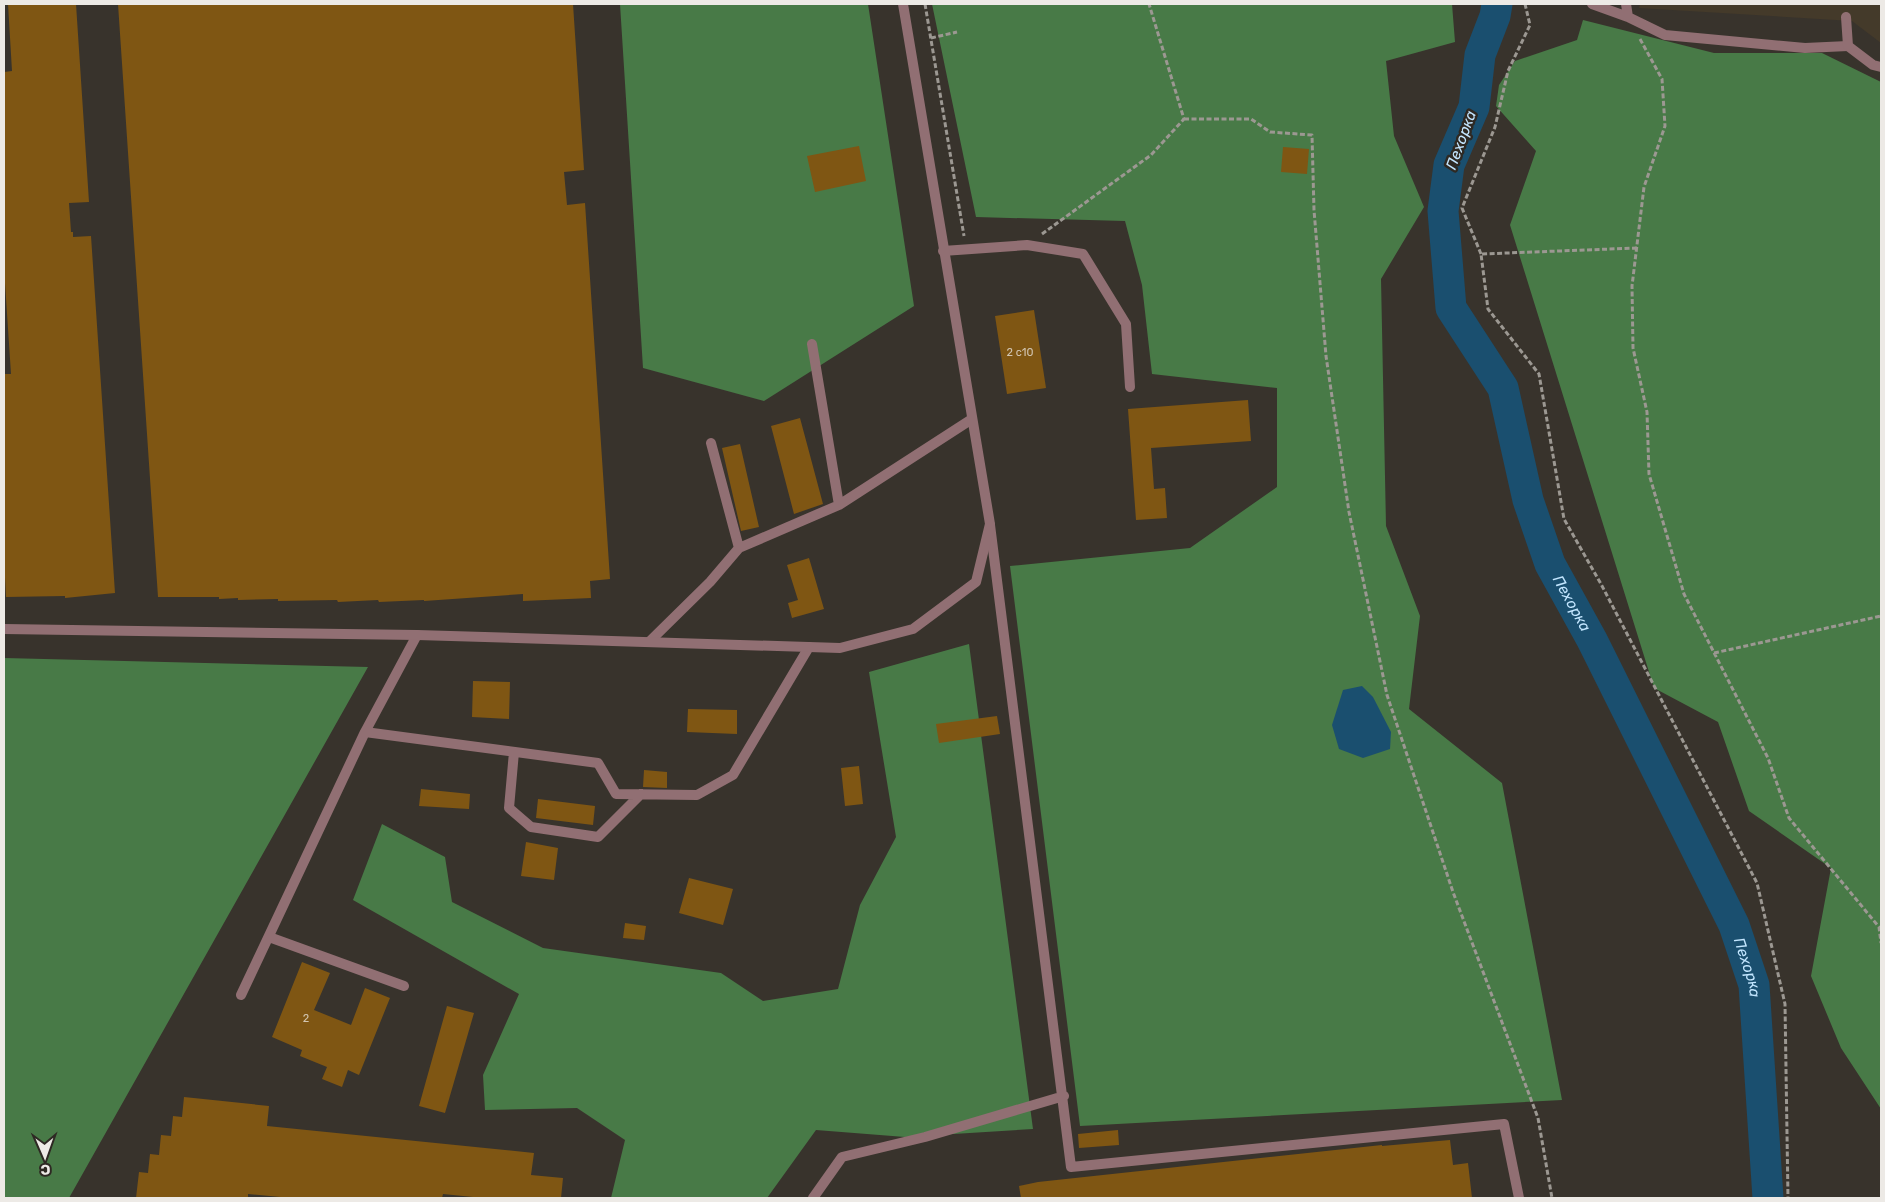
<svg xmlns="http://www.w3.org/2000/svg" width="1885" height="1202" viewBox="0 0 1885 1202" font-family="Rubik,sans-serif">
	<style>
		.industrial { fill: #443a2a }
		.forest { fill: #487a47 }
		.water { fill: #1a4f6f }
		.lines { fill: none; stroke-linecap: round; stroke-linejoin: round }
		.river { stroke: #1a4f6f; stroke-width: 31 }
		.building { fill: #7f5613 }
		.path { stroke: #9c9892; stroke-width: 3; stroke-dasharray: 5 2.5; stroke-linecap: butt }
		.lane { stroke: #916f73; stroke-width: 10 }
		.street { stroke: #916f73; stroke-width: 10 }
		.labels { text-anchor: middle; stroke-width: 5; stroke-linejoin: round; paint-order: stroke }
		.number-label { font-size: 11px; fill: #d2c5b1 }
		.water-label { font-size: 15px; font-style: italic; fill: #c3e6ff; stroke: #2e2923 }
	</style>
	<rect width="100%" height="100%" fill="#38332c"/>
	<path class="industrial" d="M1640,4H1881V43L1852,21L1639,8Z"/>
	<path class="forest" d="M620,4H868L914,306L764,401L643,368Z
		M932,4H1452L1455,42L1386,61L1394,136L1424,207L1381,279L1386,526L1420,616L1409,709L1502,783L1562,1100L1080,1126L1010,566L1190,548L1277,487V388L1152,374L1142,285L1125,221L976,217Z
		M1583,20L1714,53H1822L1881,82V1109L1841,1048L1811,976L1831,868L1749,811L1718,722L1654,688L1510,225L1536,151L1496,106L1499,85L1515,61L1577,40Z
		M969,644L1033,1129L905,1137L816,1130L767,1198H611L625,1140L577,1108L485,1110L483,1075L519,994L353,900L382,824L445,857L452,902L543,948L721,973L763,1001L838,989L860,905L896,837L869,672Z
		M4,658L368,667L69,1198H4Z"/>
	<path class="water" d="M1362,686L1373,697L1391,732L1390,749L1363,758L1339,749L1332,725L1343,690Z"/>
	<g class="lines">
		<path class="river" id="s1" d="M1497,4L1495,16L1480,55L1474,107L1449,165L1443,211L1451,308L1503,388L1528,500L1550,564L1592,640L1734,925L1754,985L1768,1198"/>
	</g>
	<path class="building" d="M8,4H76L89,202L69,203L71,232H73V237L91,236L115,593L65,598V596L6,597L4,558V374H11L4,268V72L12,71Z
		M118,4H573L584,170L564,172L567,205L585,203L610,579L590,581L591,598L523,601V594L424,601V600L379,602L378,600L338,602L337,600L278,601V599L238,600V598L219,599V597H158Z
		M859,146L866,181L815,192L807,156Z
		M1283,147L1309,149L1307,174L1281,172Z
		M1034,310L1046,388L1007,394L995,316Z
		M1248,400L1251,441L1151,448L1154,489L1165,488L1167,518L1136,520L1128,409Z
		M800,418L823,504L794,514L771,426Z
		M740,444L759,527L741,531L722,448Z
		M809,558L824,609L792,618L788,603L798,600L787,565Z
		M473,681L510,682L509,719L472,717Z
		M688,709L737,710V734L687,732Z
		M997,716L1000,734L939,743L936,724Z
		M859,766L863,804L845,806L841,768Z
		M644,770L667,772V788L643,787Z
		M421,789L470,794L469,809L419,806Z
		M538,799L595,806L593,825L536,818Z
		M526,842L558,848L554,880L521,876Z
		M689,878L733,889L723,925L679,913Z
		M625,923L646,926L644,940L623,938Z
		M302,962L330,973L314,1010L351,1025L365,988L390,998L359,1075L348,1070L342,1087L322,1079L327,1067L300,1056L302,1050L272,1037Z
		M447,1006L474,1013L445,1113L419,1106Z
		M184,1097L269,1106L267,1126L534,1153L531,1175L563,1178L561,1198H483L443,1194L442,1198H291L248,1194V1198H136L139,1172L148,1173L150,1154L159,1155L161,1135L171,1136L173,1116L182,1117Z
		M1118,1130L1119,1145L1079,1148L1078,1134Z
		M1450,1140L1453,1165L1468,1163L1472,1198H1021L1019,1186L1038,1182L1382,1145V1146Z"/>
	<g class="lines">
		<path class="path" d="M925,4L964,236
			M931,38L957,32
			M1640,39L1662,79L1665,126L1644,187L1632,286L1633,348L1647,412L1649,474L1684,594L1768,758L1789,818L1879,927L1881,943
			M1184,119H1251L1270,132L1312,135L1314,210L1326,356L1349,512L1387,695L1453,892L1538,1118L1552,1198
			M1042,234L1151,155L1184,119L1149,4
			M1637,248L1481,254L1488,309L1539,374L1564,519L1601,584L1757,883L1785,1004L1788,1198
			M1481,254L1462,208L1495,127L1508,71L1530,25L1525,4
			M1714,653L1881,616"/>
		<path class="lane" d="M1592,4L1628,17
			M1626,4L1628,17L1665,35L1805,48L1848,46
			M943,251L1027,245L1083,254L1126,324L1130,387
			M812,344L839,505
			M990,525L1071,1167L1504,1124L1519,1198
			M739,548L839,505L972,419
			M649,642L710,582L739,548L711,443
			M365,732L598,763L616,794L697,795L733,775L809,647
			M514,752L509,808L531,827L598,837L641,794
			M269,937L404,986
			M241,995L365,732L417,635
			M813,1198L842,1157L925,1137L1064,1096"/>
		<path class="street" d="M1846,17L1848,46L1873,65L1881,67
			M4,629L417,635L840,648L913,629L976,582L990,524L903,4"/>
	</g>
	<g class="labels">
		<g class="number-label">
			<text x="1020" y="356">2 с10</text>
			<text x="306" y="1022">2</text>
		</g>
		<g class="water-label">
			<text transform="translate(1461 140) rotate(-70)" y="5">Пехорка</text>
			<text dy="5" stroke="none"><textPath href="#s1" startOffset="636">Пехорка</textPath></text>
			<text dy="5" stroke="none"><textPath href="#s1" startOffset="1041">Пехорка</textPath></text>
		</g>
	</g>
	<rect width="1885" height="1202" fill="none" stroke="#edeae6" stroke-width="10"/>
	<g transform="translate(45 1157) rotate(178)" stroke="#2e2923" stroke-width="4" paint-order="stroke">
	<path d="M0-4L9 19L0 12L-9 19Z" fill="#edeae6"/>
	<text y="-8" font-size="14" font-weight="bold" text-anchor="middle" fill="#edeae6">С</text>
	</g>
</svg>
